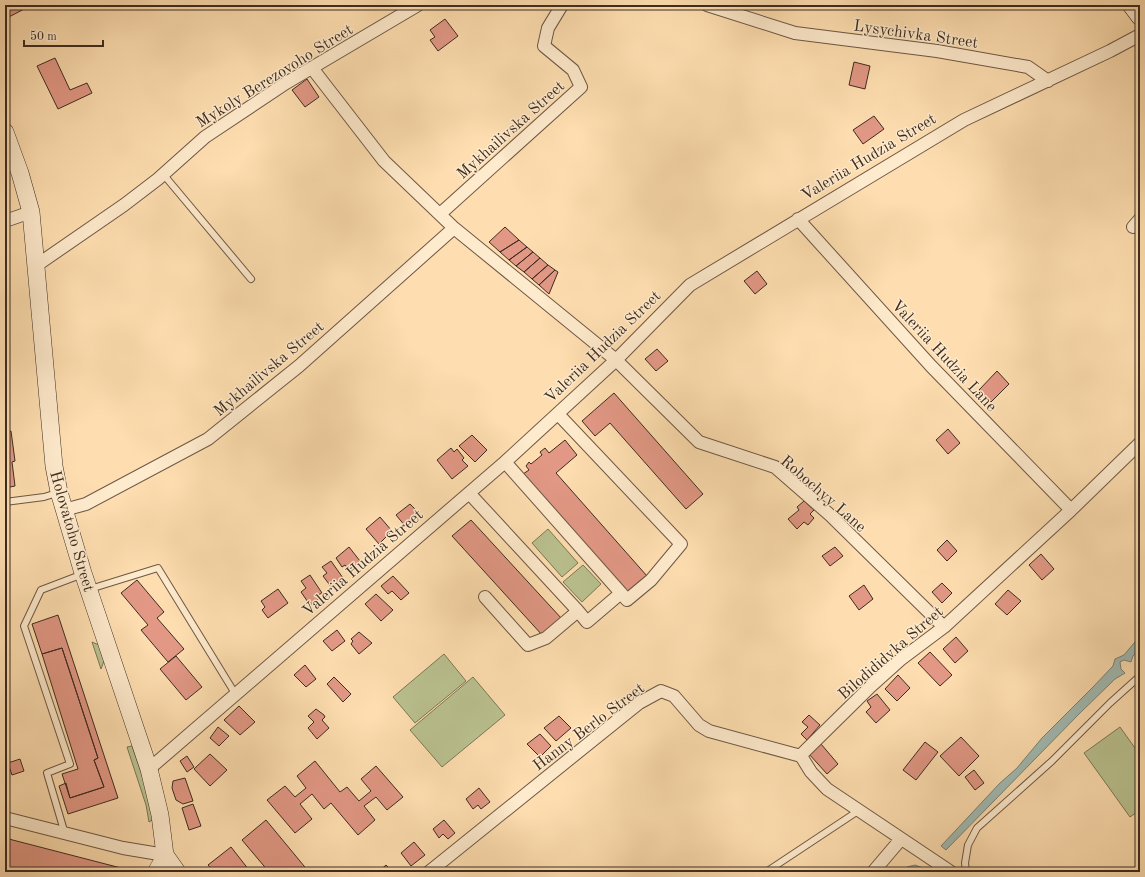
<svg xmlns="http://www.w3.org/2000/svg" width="1145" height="877" viewBox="0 0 1145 877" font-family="'Old Standard TT',serif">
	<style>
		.green { fill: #bac290; stroke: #7c7758 }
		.water { fill: #a2bbb3; stroke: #7a8279 }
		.building { fill: #e29885; stroke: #3d2c21 }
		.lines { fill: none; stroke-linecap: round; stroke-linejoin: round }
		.service-casing { stroke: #6d5845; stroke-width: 8 }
		.minor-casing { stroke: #6d5845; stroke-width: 14 }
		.tertiary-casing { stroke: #6d5845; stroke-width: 16 }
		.secondary-casing { stroke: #3d2c21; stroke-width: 18 }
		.service { stroke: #feeacc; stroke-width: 6 }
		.minor { stroke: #feeacc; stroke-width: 12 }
		.tertiary { stroke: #feeacc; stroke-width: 15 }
		.secondary { stroke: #feeacc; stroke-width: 17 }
		.labels { text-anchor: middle; stroke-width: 3; stroke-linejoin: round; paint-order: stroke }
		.street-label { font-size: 16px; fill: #3d2c21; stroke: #feeacc }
	</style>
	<rect width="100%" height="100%" fill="#fedeb0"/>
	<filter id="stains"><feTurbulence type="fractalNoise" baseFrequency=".005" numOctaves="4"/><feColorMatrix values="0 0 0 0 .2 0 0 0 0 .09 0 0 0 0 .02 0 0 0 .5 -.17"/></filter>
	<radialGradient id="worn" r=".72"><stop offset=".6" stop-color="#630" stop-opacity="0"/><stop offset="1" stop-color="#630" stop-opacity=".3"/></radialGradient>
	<path class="green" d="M548,529L578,563L562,577L532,543Z
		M583,565L601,584L582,602L563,582Z
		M92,642L99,645L104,661L101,669Z
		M444,654L466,681L415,723L393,697Z
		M473,677L505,715L442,767L410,730Z
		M1120,727L1140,755V810L1130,817L1084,753Z
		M132,746L155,813L154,819L149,822L146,805L127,747Z"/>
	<path class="water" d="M1140,636V648L1133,656L1131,662L1124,660L1120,662L1121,669L1125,673L1115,679L1079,714L946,850L941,846L1000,783L1017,768L1042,738L1093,687L1113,666L1115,659L1124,655Z
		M915,865L934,872H903L907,867Z"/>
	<path class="building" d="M5,5H32L5,19Z
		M445,19L458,36L438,51L430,40L435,37L430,30Z
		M55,58L70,90L87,83L92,93L58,109L37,66Z
		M854,62L870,66L865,89L849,85Z
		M307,79L319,97L305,107L292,90Z
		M874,116L884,129L863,144L853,130Z
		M505,227L519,240L500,252L489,242Z
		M519,240L527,247L509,260L500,252Z
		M527,247L533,252L516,266L509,260Z
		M533,252L540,258L524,272L516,266Z
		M540,258L548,265L532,279L524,272Z
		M548,265L555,270L539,285L532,279Z
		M555,270L558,272L549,294L539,285Z
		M757,271L767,284L755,294L744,281Z
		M657,349L668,361L656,371L645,359Z
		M997,371L1009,384L991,402L979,390Z
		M614,393L703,494L686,509L610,423L595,436L582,421Z
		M5,416L7,432L11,431L15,461L12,462L15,486L5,488Z
		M948,429L960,443L948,454L936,440Z
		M472,435L487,450L475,462L459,446Z
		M565,440L577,455L556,473L647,576L626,594L523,474L529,470L526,466L529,462L531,464L542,455L540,452L545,448L549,453Z
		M451,448L454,452L457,449L464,458L462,460L468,466L452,479L437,460Z
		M804,501L814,510L810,514L814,518L808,525L804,522L797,529L788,519L799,510L797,507Z
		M410,504L420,514L406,527L396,515Z
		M380,517L392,531L379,544L366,529Z
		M471,520L562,619L543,636L452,536Z
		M947,540L957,551L947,561L937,550Z
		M349,547L360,561L349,570L345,565L342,567L336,558Z
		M835,547L843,556L830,566L822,556Z
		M1041,554L1054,569L1042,580L1029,565Z
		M331,561L343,578L332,588L323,576L327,573L322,567Z
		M310,575L322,593L318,595L320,598L310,605L301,592L306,588L301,581Z
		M393,576L409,593L401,600L392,591L388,594L381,586Z
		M137,580L164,612L157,618L184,649L168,662L141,630L148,625L121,593Z
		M942,583L952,593L942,603L932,592Z
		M864,585L873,599L859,610L849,596Z
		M278,589L288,603L268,618L262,610L265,607L261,601Z
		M1008,590L1021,601L1007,615L995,604Z
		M376,594L393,610L381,621L365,604Z
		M58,615L118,798L68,814L59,786L66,783L70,798L104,787L94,760L98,758L62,648L42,654L32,624Z
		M337,630L345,641L332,651L323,641Z
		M359,632L372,643L359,654L351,644L353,641L351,639Z
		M956,637L968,651L955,663L943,649Z
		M62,648L98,758L94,760L104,787L70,798L62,774L78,769L42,654Z
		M930,652L952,675L940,686L918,663Z
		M176,656L202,687L186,700L160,669Z
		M305,665L316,679L306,687L294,675Z
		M898,675L910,688L897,701L885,689Z
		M334,677L351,694L343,702L327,684Z
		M877,694L890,710L876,723L866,712L871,707L867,701Z
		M239,706L255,722L240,735L224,720Z
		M316,709L324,715L325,717L322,720L329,728L317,739L308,728L314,722L308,716Z
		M809,715L820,725L807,740L801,734L808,727L802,722Z
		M559,716L571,728L556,741L544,728Z
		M218,727L229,736L219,746L210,738Z
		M540,734L551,746L540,757L527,744Z
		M961,737L979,756L959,776L940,756Z
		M925,742L938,752L916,780L903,770Z
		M821,744L838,764L827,774L809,754Z
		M210,754L227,770L210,786L194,769Z
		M187,756L194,767L187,772L180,761Z
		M20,759L24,771L12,775L8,763Z
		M315,761L340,792L347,787L359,801L371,791L361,779L376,766L403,797L387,810L376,797L364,806L375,820L358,835L331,803L324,809L312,794L300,804L312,819L295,833L267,800L285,786L295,797L306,788L297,776Z
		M974,770L984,783L975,790L965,777Z
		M185,778L193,801L183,804L176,800L172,788L173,781Z
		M479,788L490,802L481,809L478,805L473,809L466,799Z
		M193,804L201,826L189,830L182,808Z
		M266,820L309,872H269L242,840Z
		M444,820L455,833L448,839L443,834L439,838L433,829Z
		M5,838L121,868L119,872H11L5,870Z
		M414,842L425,855L411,866L401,853Z
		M231,847L249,870L246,872H214L208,865Z
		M386,865L393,872H378Z"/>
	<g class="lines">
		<defs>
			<path id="service" d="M163,174L251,279
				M5,502L44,497L57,493
				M90,589L158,568L236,695
				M65,834L47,773L70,764L24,626L41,590L83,574
				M769,870L858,811
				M966,872L965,863L968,845L977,828L1052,761L1110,703L1140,676"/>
			<path id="minor" d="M707,5L795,33L937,51L1028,67L1048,81
				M312,68L384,161L454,228L616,360L699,442L775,467L830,515L944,627
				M440,214L581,87L573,70L544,46L548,28L562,5
				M798,219L931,366L1071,510
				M5,221L31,212
				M1133,227L1140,219
				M37,265L124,205L158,179L205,137L286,83L418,5
				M558,414L681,544L651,580L627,600L621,593
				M505,462L621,593L587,622L578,611
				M469,493L578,611L546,638L528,645L485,597
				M64,510L86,504L208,439L299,366L454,228
				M149,769L505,462L616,360L690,285L964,120L1110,51L1140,35
				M5,818L123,848L165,855
				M429,872L639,703L661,691L674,696L699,725L709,731L801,756
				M873,872L901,839
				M951,872L827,789L811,772L801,756L803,753L871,686L900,660L944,627L1071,510L1140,443"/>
			<path id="tertiary" d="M155,872L165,855"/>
			<path id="secondary" d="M1131,5L1140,17
				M5,132L20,173L31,212L54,466L59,492L83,573L149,769L160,815L165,855L177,872"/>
		</defs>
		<use href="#service" class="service-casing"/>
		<use href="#minor" class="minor-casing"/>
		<use href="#tertiary" class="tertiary-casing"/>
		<use href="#secondary" class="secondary-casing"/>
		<use href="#service" class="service"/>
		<use href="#minor" class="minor"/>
		<use href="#tertiary" class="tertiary"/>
		<use href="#secondary" class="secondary"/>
	</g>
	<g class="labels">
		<g class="street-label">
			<text transform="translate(916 33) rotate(8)" y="6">Lysychivka Street</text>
			<text transform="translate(274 75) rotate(-32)" y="6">Mykoly Berezovoho Street</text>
			<text transform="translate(510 129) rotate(-42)" y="6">Mykhailivska Street</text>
			<text transform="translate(868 156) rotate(-31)" y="6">Valeriia Hudzia Street</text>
			<text transform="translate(602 346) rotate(-44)" y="6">Valeriia Hudzia Street</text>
			<text transform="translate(945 355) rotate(47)" y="6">Valeriia Hudzia Lane</text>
			<text transform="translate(268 368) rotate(-40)" y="6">Mykhailivska Street</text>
			<text transform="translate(824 493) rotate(41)" y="6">Robochyy Lane</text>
			<text transform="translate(73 531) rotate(74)" y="6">Holovatoho Street</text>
			<text transform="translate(362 562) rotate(-41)" y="6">Valeriia Hudzia Street</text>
			<text transform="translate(890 652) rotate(-41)" y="6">Bilodididvka Street</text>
			<text transform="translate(588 726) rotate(-37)" y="6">Hanny Berlo Street</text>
		</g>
	</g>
	<rect width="1145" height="877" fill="none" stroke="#fedeb0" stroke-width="20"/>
	<rect x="6" y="6" width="1133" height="865" fill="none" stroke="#3d2c21" stroke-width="2"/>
	<rect x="10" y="10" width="1125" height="857" fill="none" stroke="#3d2c21"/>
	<path d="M24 40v6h79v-6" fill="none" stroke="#3d2c21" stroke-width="2"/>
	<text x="30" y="40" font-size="12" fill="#3d2c21" stroke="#feeacc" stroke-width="3" paint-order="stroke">50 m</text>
	<rect width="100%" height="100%" filter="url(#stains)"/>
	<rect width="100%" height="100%" fill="url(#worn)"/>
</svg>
